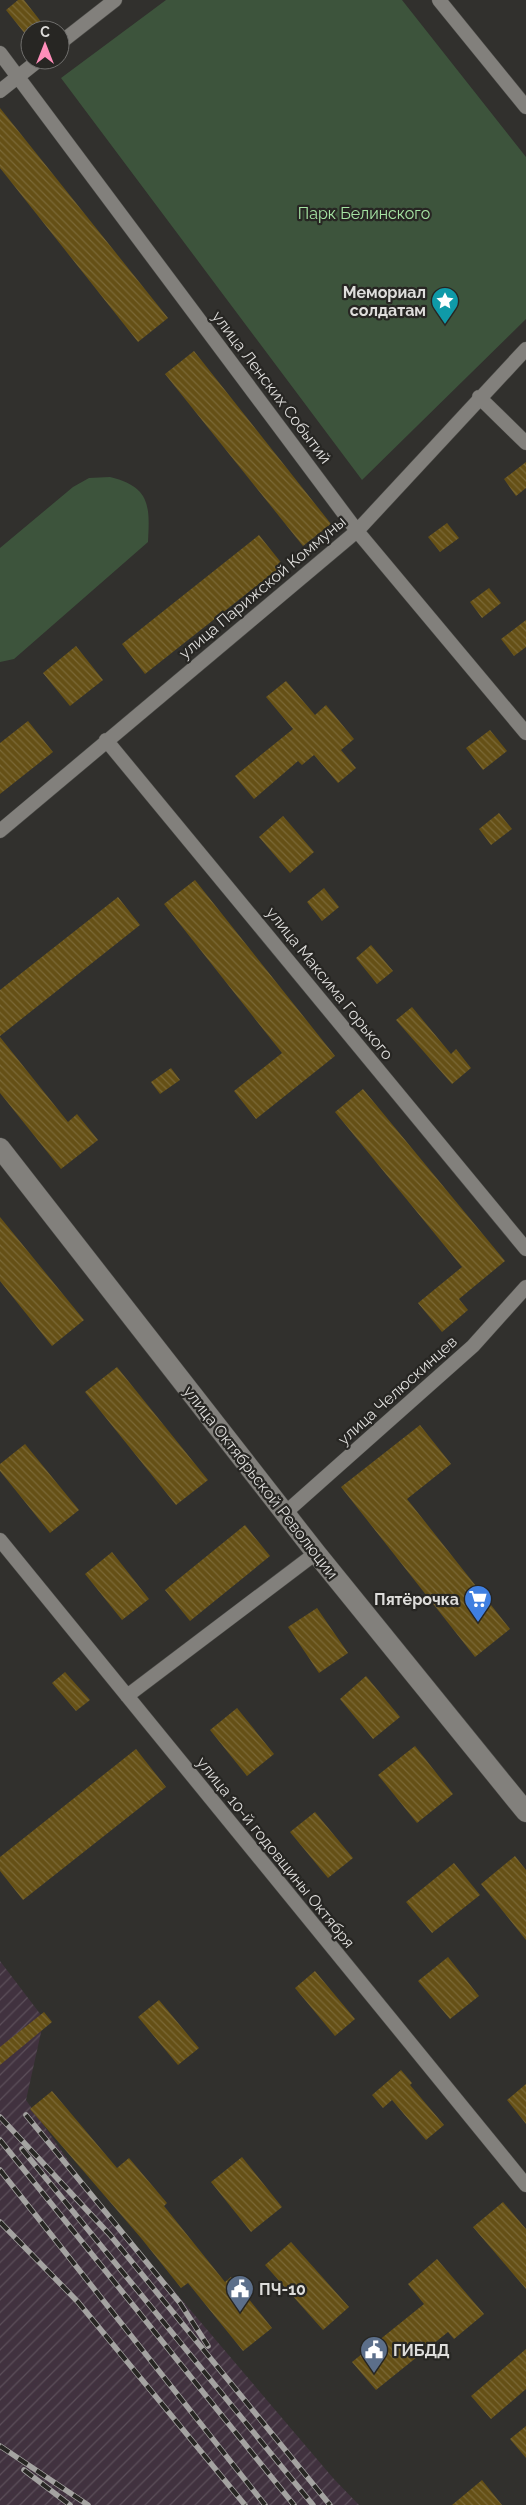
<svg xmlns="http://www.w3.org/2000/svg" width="526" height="2505" viewBox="0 0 526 2505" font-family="Raleway,sans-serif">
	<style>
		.industrial { fill: url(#industrial-furrows) }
		.park { fill: #3d543c }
		.building { fill: url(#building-back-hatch) }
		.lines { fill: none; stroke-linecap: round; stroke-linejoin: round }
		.street-casing { stroke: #4c4b48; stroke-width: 15 }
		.secondary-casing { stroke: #4c4b48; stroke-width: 21 }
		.street { stroke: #82807c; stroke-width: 14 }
		.secondary { stroke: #82807c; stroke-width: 20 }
		.rail-casing { stroke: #a4a3a1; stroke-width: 5.5 }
		.rail { stroke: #272623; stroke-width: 4; stroke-dasharray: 11; stroke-linecap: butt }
		.labels { text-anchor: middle; stroke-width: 4.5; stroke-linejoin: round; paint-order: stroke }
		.park-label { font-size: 16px; fill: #a6e4a3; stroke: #272623 }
		.poi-label { font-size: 16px; font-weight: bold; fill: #dedddb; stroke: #272623; text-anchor: end }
		.street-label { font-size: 16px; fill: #dedddb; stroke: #272623 }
	</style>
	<defs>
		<pattern id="industrial-furrows" width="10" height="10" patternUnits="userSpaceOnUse" patternTransform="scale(1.25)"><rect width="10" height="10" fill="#41323f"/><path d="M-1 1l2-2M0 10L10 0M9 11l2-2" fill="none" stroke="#5c4f5a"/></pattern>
		<pattern id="building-back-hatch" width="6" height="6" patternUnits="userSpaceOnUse" patternTransform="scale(1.25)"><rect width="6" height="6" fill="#655016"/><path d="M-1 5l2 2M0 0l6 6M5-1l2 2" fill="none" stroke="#7b6937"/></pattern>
	</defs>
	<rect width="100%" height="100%" fill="#31302d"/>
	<path class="industrial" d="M0,1961L44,2019L26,2100L91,2193L333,2478L359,2505H0Z"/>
	<path class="park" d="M166,0H402L526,157V319L362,480L61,78Z
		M110,477C150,487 150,505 148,542L14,659L0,662V548L73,487L89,478Z"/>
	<path class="building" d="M18,0H24L42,23L26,35L6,10Z
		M0,108L168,318L138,342L0,168Z
		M194,351L331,524L303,546L165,374Z
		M526,462V488L516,496L504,479Z
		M447,523L459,538L440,552L428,537Z
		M259,535L283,565L145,674L122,644Z
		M489,588L501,603L482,618L470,602Z
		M526,620V647L514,656L501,639Z
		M76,646L103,680L70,706L43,673Z
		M286,681L315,715L326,705L354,739L341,750L356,768L338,783L314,755L302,765L298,761L254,799L235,776L293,729L266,697Z
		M28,721L53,752L0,794V743Z
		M490,730L507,751L483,770L466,748Z
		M499,813L512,829L491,845L479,829Z
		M283,816L314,852L290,873L259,837Z
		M195,880L335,1056L256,1119L234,1091L282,1053L164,904Z
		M324,888L339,907L322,921L307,902Z
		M118,897L140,925L0,1036V990Z
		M371,945L393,971L377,984L356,958Z
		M412,1007L451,1054L456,1049L471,1068L452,1084L396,1020Z
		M0,1037L68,1122L77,1114L98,1140L61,1169L0,1093Z
		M171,1068L180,1080L160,1094L151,1082Z
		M363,1089L505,1261L459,1299L468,1310L442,1332L418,1303L462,1267L335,1112Z
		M0,1217L84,1320L52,1346L0,1281Z
		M117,1367L208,1480L176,1505L85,1392Z
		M420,1425L451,1464L407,1499L510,1629L475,1657L341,1487Z
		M25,1444L79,1510L50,1533L0,1471V1464Z
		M245,1525L270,1556L190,1621L165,1590Z
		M112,1552L149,1599L122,1620L85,1574Z
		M317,1608L348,1653L319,1673L288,1627Z
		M65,1672L90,1700L76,1711L52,1683Z
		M366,1676L400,1717L373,1739L340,1699Z
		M237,1708L274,1754L247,1776L210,1730Z
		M415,1746L453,1794L417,1823L378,1775Z
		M136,1749L166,1787L23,1900L0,1871V1857Z
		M315,1812L353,1858L328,1878L290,1832Z
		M515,1856L526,1870V1940L481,1884Z
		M454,1863L480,1895L432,1933L406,1902Z
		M448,1957L479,1996L450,2019L418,1981Z
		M315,1971L355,2019L335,2036L295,1988Z
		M159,2000L199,2048L178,2065L138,2017Z
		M44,2012L52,2022L0,2065V2047Z
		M401,2070L412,2083L410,2085L444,2125L426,2140L392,2100L383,2108L372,2095Z
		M526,2084V2124L507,2100Z
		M52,2091L117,2168L129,2158L167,2203L164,2206L225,2282L231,2277L272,2328L243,2351L188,2283L181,2288L141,2238L30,2109Z
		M242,2157L282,2207L251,2232L211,2182Z
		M503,2202L526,2229V2289L473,2227Z
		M291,2242L349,2307L323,2330L265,2265Z
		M437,2259L484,2314L454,2339L448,2332L376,2390L352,2362L424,2304L408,2284Z
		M526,2349V2389L491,2419L471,2396Z
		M526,2426V2458L510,2439Z
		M482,2480L502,2505H452Z"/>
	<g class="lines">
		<defs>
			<path id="street" d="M439,0L526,107
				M60,43L115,0
				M0,53L357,531L526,733
				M0,91L39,60
				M479,397L526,443
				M106,740L526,1249
				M0,831L357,531L526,349
				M285,1513L473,1346L526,1287
				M0,1540L526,2185
				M127,1696L316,1553"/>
			<path id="secondary" d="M0,1148L316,1553L526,1812"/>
		</defs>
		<use href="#street" class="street-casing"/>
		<use href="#secondary" class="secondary-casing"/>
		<use href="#street" class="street"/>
		<use href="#secondary" class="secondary"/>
		<defs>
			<path id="rail" d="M26,2115L180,2303L208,2346
				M0,2117L110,2235L330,2505
				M0,2140L294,2505
				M22,2149L313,2505
				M0,2170L265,2505
				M0,2222L78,2302L245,2505
				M0,2446L88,2505
				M24,2470L70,2505"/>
		</defs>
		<use href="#rail" class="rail-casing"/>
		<use href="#rail" class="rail"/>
	</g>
	<defs>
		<symbol id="sight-pin" viewBox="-11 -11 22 30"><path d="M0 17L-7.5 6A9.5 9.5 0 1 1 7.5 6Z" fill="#0f9aa8" stroke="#272623"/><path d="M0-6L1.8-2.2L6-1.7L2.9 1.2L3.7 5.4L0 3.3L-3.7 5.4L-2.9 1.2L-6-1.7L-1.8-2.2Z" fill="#fff"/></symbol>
		<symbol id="supermarket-pin" viewBox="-11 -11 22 30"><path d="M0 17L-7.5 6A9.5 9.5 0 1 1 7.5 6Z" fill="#3f7fe0" stroke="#272623"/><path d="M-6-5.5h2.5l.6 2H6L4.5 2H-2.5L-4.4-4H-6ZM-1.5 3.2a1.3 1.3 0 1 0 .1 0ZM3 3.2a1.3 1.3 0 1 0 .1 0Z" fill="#fff"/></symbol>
		<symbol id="civic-pin" viewBox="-11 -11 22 30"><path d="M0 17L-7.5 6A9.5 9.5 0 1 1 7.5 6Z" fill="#5c6f8a" stroke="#272623"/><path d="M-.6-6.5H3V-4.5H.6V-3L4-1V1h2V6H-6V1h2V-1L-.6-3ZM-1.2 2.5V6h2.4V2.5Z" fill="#fff"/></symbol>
	</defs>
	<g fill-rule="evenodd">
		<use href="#sight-pin" x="429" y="285" width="32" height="43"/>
		<use href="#supermarket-pin" x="462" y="1583" width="32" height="43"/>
		<use href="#civic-pin" x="224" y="2273" width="32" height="43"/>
		<use href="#civic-pin" x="358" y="2334" width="32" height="43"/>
	</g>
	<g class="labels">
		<g class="park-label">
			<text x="364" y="219">Парк Белинского</text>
		</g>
		<g class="poi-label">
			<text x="426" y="298">Мемориал<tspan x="426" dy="18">солдатам</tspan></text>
			<text x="459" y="1605">Пятёрочка</text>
			<text x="259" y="2295" text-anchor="start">ПЧ-10</text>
			<text x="393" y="2356" text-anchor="start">ГИБДД</text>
		</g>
		<g class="street-label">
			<text transform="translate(272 387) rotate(53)" y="6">улица Ленских Событий</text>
			<text transform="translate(262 587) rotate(-40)" y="6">улица Парижской Коммуны</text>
			<text transform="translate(330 983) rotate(51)" y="6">улица Максима Горького</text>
			<text transform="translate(397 1390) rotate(-42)" y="6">улица Челюскинцев</text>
			<text transform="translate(261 1482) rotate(52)" y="6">улица Октябрьской Революции</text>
			<text transform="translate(276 1852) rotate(51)" y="6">улица 10-й годовщины Октября</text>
		</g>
	</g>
	<g transform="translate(45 45)"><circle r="24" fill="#272623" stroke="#706f6d"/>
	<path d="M0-4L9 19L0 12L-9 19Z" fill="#ff8eba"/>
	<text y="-8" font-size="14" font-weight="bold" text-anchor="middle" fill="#dedddb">С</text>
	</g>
</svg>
